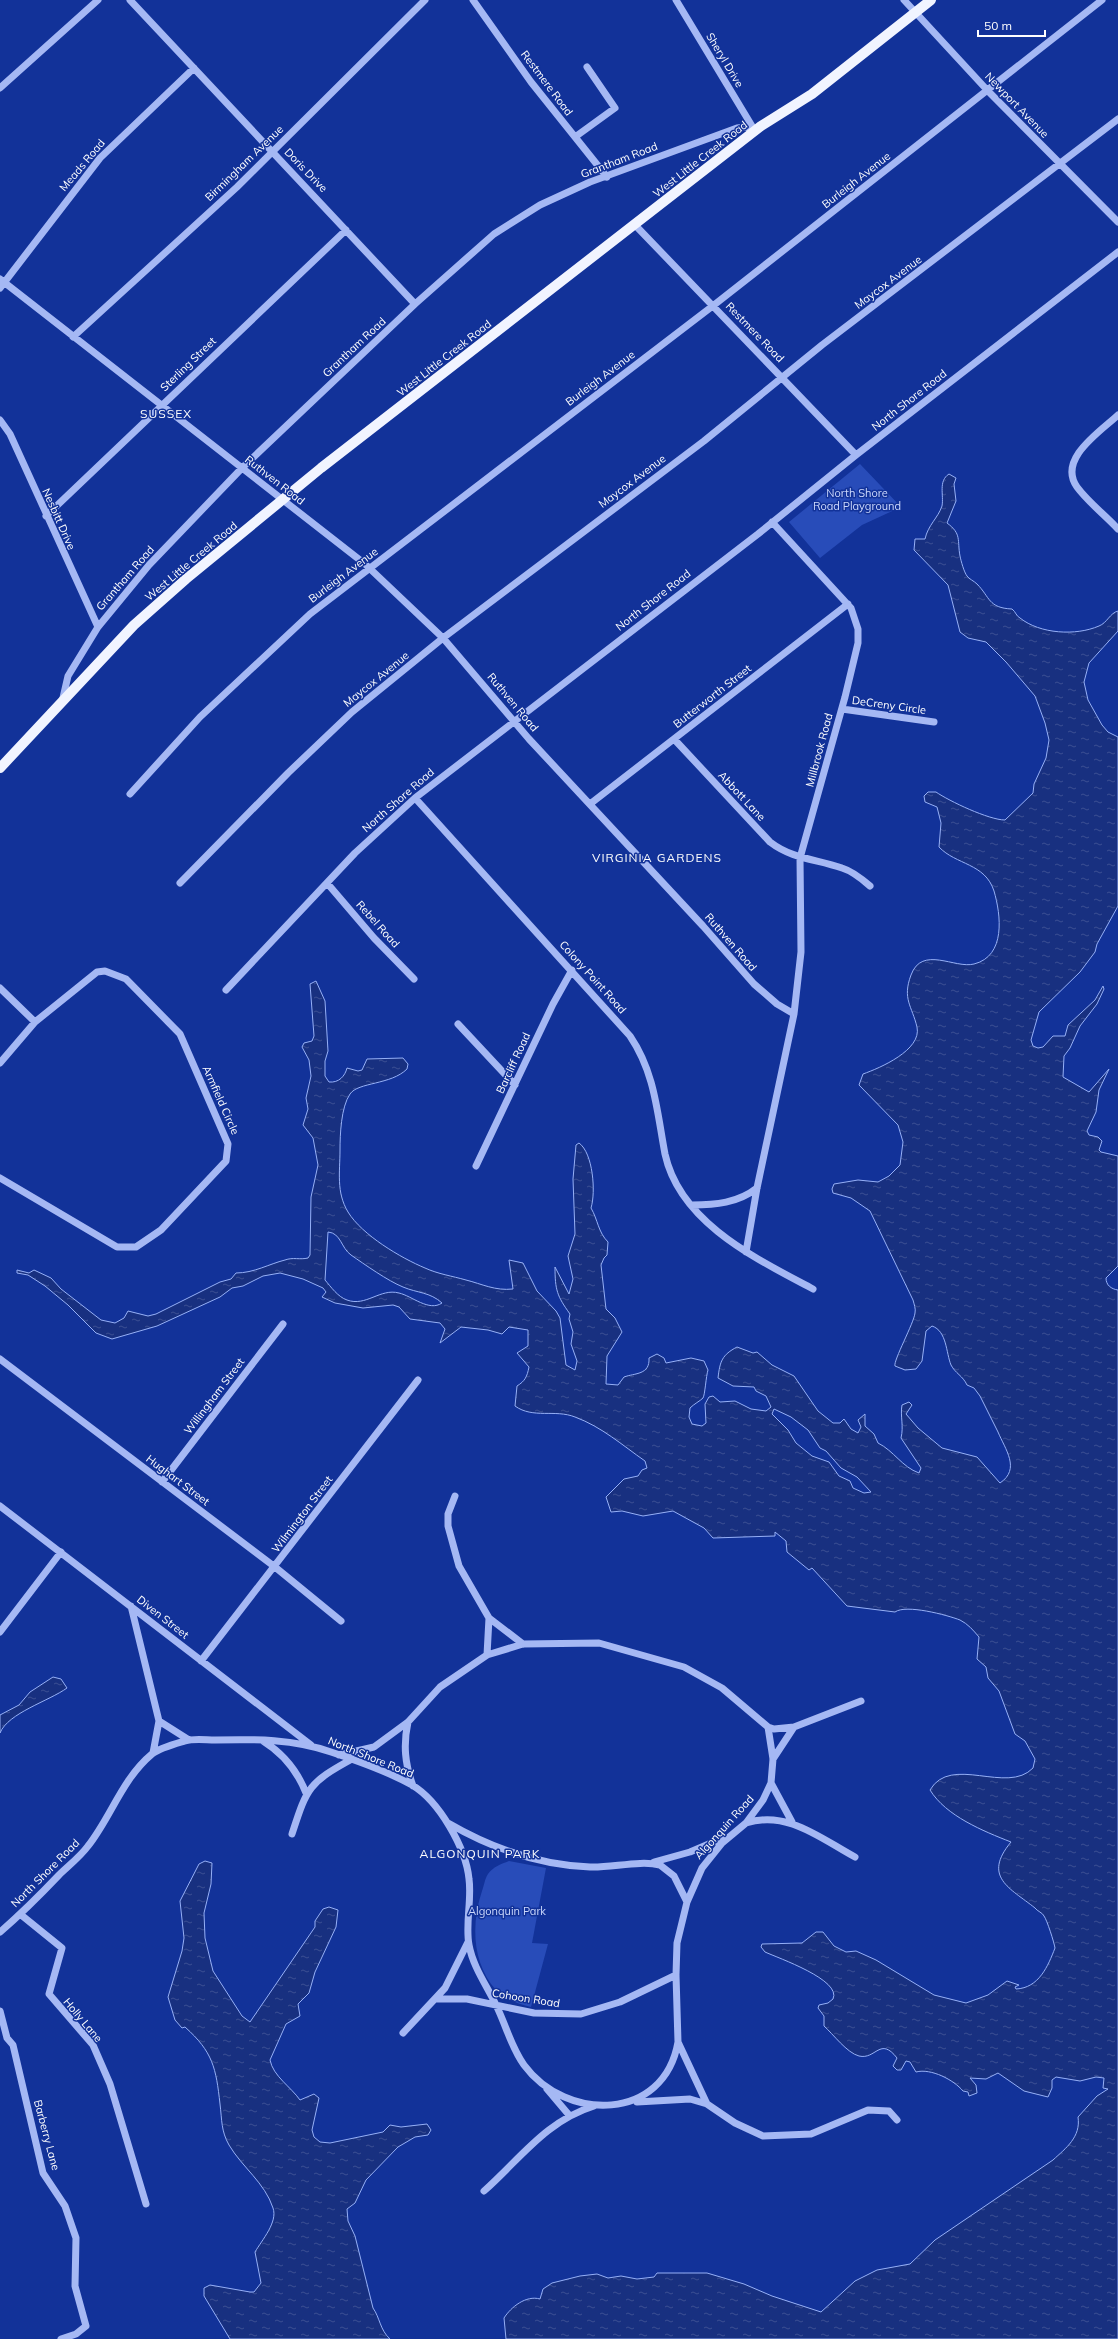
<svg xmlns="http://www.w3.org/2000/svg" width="1118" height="2339" viewBox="0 0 1118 2339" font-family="Mulish,sans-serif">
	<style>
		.green { fill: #284cb9 }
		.water { fill: url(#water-ripples); stroke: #96b0f7; fill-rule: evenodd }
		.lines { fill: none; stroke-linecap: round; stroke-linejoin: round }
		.minor { stroke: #a5b8f4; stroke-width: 7 }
		.major { stroke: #f1f4ff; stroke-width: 10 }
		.labels { text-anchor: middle; stroke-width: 3; stroke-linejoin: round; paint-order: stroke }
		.street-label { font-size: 11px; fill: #fff; stroke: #123299 }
		.park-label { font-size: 11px; fill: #cdd9fd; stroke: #123299 }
		.neighbourhood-label { font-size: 12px; letter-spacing: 1px; fill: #fff; stroke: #123299 }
	</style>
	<defs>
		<pattern id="water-ripples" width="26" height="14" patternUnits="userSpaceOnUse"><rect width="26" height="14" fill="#183080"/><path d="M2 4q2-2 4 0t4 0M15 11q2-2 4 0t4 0" fill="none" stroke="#3b4f93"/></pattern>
	</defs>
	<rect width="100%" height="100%" fill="#123299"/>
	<path class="green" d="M860,464L901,507L862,525L820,558L789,522Z
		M509,1861L546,1868L532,1943L548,1944L531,2007C519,2004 505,2000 496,1990C472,1963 471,1924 482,1891C484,1886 485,1878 488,1874C493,1867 501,1864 509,1861Z"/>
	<path class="water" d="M949,474L956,478L954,484L956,501L947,523C962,534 957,540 960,556C961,561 964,572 967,576C969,579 974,581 977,584C990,597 988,608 1012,609C1016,612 1016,616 1020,618C1040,634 1076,636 1099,626C1107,623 1110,613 1118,611V631L1089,663L1084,682L1088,700L1102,725L1108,732L1118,737V906L1097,944L1095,952L1080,972L1039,1012L1031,1040L1033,1046L1038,1048L1043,1047L1053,1036H1065L1068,1025L1095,1000L1103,986L1104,989L1097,1004L1080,1026L1070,1048L1064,1056L1063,1077L1089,1092L1109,1069L1099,1090L1096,1112L1087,1131L1089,1135L1098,1137L1102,1141L1099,1150L1101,1152L1118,1156V1266L1106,1278C1106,1285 1111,1289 1118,1290V2339H506L504,2318C511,2307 526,2295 540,2299L543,2289L552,2283L580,2276L597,2274L608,2278L621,2276L637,2279L654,2277L657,2273H707L744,2284L772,2296L821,2312L855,2281L877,2270L910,2264L935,2240L1053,2160C1066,2148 1081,2137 1078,2117L1097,2096L1108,2089L1103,2088L1104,2078L1096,2077L1080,2081L1056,2077L1052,2080V2088L1048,2097L1024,2091L998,2073L986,2079L970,2078L976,2085L977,2093L969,2096L968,2092L963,2091C954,2080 931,2068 916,2072L910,2062L906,2061L901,2070H897L893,2066L897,2058C880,2036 876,2060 859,2056C847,2053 833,2034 824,2026V2016L818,2008L819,2005L828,2003L833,1999C842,1980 778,1958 765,1952L761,1947L762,1944L802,1943L816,1932H823L834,1946L846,1952L856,1951L876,1960L934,1995L966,2003L988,1995L1007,1981L1019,1985L1015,1987L1016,1989C1039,1988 1048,1966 1055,1948C1054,1942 1047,1920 1044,1916C1043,1913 1037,1911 1035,1908C1010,1888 982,1877 1011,1842C983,1831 946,1816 930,1790C951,1754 1007,1795 1033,1768L1035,1759L1025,1741L1015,1734L999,1691L988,1678L986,1667L977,1659L979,1637C973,1630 968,1624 960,1620C947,1615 906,1604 895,1612L847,1606L812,1568L809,1570L787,1552L786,1541L775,1532V1536L713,1538L704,1528L673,1511L643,1516L622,1511L611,1512L606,1497L624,1479L638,1476L642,1470L647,1468L645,1461C622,1445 602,1427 575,1417C555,1409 533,1419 515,1406L517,1386C525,1381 527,1377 529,1367L517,1353L528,1346V1330L509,1327L502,1334L488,1330L461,1327L440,1343L445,1329L440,1323L410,1319L399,1307L393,1305L363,1308L335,1303L322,1297L326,1292L323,1288L303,1279L280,1273L263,1276L243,1286L232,1288L220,1297L157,1326L112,1339L96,1333L68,1305L45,1286L28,1275L17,1273V1270L29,1273L34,1270L51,1278L61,1289L101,1320L115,1323L124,1318L128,1311L148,1316L156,1314L220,1282L231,1279L236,1273C254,1273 269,1264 285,1260C293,1257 300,1260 308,1258L310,1255L311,1197L318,1165L313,1138L303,1125L308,1109L306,1098L311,1076L309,1060L302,1047L304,1043L312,1041L314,1036L310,984L316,981L325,1001L328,1051L325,1061V1076L329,1082C339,1083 345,1076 347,1068L358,1071L362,1070L367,1059L403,1058L408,1064L407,1069C391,1085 358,1082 350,1094C341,1107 340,1135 340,1150C340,1172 336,1192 348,1212C362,1235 401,1258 425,1268C438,1274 452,1276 466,1280C482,1284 495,1291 513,1289L509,1260L523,1263L537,1291L556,1311L560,1318L566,1365L575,1370L577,1361L571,1344L573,1332L569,1319L570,1314C557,1296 555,1290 555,1267L569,1294L573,1279L568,1256L575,1234L573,1179L576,1145L579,1143C593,1153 596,1192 591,1208C598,1220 598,1232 608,1242L607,1255L604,1258L601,1265L606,1309L615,1318L622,1332L607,1356L606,1384L618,1385L624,1377C635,1373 650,1375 649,1358L657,1354L664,1358L666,1363L691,1358L704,1361L708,1370C706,1376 705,1395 703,1398C700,1401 694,1404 690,1408L689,1417L692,1424L702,1426L706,1423L705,1404L709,1397L713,1396L720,1402L735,1401L751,1409L766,1411L771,1407L766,1396L756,1391L754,1387L733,1386L718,1378C720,1361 722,1355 737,1347L753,1353L757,1352L772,1365L794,1376L818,1411L833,1423H840L844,1419L851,1429L858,1433L861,1427L858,1420L865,1414V1426L874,1434L878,1443C894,1451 902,1467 919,1473L921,1468L901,1438C904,1426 900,1416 902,1405L909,1402L912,1405L906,1414L918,1428L942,1448L977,1457L1000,1483C1021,1469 1005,1449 998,1432C992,1420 986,1408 980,1396L974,1388L967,1385C963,1376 955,1373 951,1365C946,1353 947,1331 932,1326L926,1331L922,1361L916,1369L905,1370L895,1366C893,1361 914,1323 915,1313C916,1309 914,1304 913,1300L870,1211L851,1198L833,1193L832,1189L834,1184L858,1180L878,1182L889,1176L900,1165L903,1142L898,1125L859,1085L863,1074C880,1068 922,1050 917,1027C912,1006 902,999 911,975C922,945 955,969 974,964C1006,956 1001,915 994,891C985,863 956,865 939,847L941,823L937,807L925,802L924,796L928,792H936C949,801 989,820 1005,820L1033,793L1034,784L1046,758L1049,740L1045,723L1035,696L1006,662L986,642L968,638L960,632L948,585L914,550L915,539H925C928,525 938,518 942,506C944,495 938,481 949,474ZM328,1232C341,1233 341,1248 351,1255C364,1264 388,1281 403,1287C417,1293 430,1292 442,1303C429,1312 412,1296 399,1293C380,1288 366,1307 347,1300C338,1297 331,1287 325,1280ZM774,1409L791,1417L808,1430L820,1448L826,1451L841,1468L857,1477L871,1492L864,1493L853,1488L850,1481L839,1476L829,1462L812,1456L796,1443L788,1430L772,1414Z
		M53,1677L61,1679L67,1688C49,1701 8,1713 0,1733V1715L19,1705L30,1692Z
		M205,1861L212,1863L211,1884L204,1913L205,1938L213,1971L242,2016L250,2022L315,1927V1921L323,1909L329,1907L338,1910L336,1927L315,1972L309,1993L298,2004L300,2016L286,2024L270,2060C273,2076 291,2087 300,2100L314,2094L319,2098L312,2130L314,2137L320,2142L330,2143L383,2132L390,2125L401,2127L427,2124L431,2130L428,2135L415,2137L398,2147L366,2180L355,2203L347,2209L348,2221L355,2236L373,2308C380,2318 380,2330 390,2339H230L204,2296V2288L210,2285L250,2292H254L261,2283L255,2252C262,2240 278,2222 273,2208C265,2183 242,2167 229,2145C221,2131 222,2120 220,2104C216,2068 213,2052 185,2027L182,2028L175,2020L168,1997L182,1951L184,1938L180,1901L199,1864Z"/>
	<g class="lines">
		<path class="minor" d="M130,0L415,304
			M473,0L531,82L607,177
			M676,0L755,131
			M904,0L988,91L1118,222
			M0,88L98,0
			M575,137L615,108L587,67
			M636,226L856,455
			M0,279L365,564L443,638L529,739L703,926L754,984L777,1004L794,1014L757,1188L746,1252
			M0,288L100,158L194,68
			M73,337L237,187L425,0
			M1118,415C1101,431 1057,459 1077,487C1088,502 1105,515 1118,529
			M0,420L10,434L98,627
			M46,516L346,230
			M772,522L851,608L858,629V643L845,697L800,858L801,952L794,1014
			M62,702L68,676L98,627L149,565L242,468L415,304L494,234L540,205L590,182L737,128L746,127L755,131
			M842,709L934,722
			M674,739L770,842C792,859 816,859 842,868C852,871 862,879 870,886
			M130,794L200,717L310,614L714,305L1102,0
			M415,798L630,1036C655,1073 657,1112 665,1154C680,1223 757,1259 813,1289
			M590,804L848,604
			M180,883L288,773L352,712L443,638L704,441L822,345L1118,119
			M327,883L374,938L414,979
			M0,988L35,1022
			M226,990L355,853L415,798L758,534L856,455L1118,252
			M458,1024L515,1085
			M0,1063L35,1022L97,972L105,971L126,979L180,1034L228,1144L226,1161L161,1230L136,1247H117L0,1178
			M476,1166L553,1004L572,970
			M692,1205C715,1205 738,1203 757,1188
			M0,1359L275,1567L341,1621
			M162,1482L283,1324
			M455,1496L448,1514V1526L459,1566L489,1618L487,1655
			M0,1506L311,1745
			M131,1606L159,1721L153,1753
			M489,1618L523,1644
			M0,1632L61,1552
			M201,1661L418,1380
			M159,1721L189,1740
			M408,1722C403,1745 405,1764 413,1786
			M768,1727L774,1729L794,1727
			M263,1741C284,1754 297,1770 306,1793
			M339,1755L374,1747L408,1722L440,1687L487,1655L523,1644L599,1643L684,1667L722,1688L768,1727L773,1759L771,1783L763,1800L746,1823L722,1843L702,1868L687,1902L677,1943L676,1975L678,2042L707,2104
			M773,1759L794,1727L861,1701
			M771,1783L792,1822
			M448,1823C491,1848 540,1865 590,1867C611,1868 640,1860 660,1865L674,1876L687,1902
			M746,1823C787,1810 820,1838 855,1857
			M292,1834C307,1788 308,1783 352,1759
			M654,1862L690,1852L723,1838
			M20,1914L62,1948L49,1994L93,2045L110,2084L146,2204
			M0,1932C21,1914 40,1895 59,1875C68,1866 80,1857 88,1846C111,1817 122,1779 152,1754C160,1748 175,1744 185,1741C194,1738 206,1740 215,1740C255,1739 294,1739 331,1752C358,1761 387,1771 412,1785C439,1801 466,1848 469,1879C472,1900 465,1924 469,1945C473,1967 487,1986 496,2005C506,2025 511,2047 524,2065C566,2122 664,2122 678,2042
			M436,1999H467L534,2013L581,2014L620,2002L676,1975
			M0,2011L7,2038L13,2045L43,2173L65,2206L76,2238L75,2286L86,2326L76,2334L61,2339
			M403,2033L445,1988L468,1942
			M547,2089L569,2115
			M637,2102L690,2099L707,2104L735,2123L763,2136L811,2134L868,2110L889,2111L897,2120
			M484,2191C521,2158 546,2121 594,2106"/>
		<path class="major" d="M0,768L134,625L186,579L321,468L761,126L812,94L931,0"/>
	</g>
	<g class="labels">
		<g class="street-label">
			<text transform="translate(725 60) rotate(59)" y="4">Sheryl Drive</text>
			<text transform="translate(547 83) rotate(53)" y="4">Restmere Road</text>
			<text transform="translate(1017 105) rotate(46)" y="4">Newport Avenue</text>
			<text transform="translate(700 159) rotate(-38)" y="4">West Little Creek Road</text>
			<text transform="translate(619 160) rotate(-21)" y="4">Grantham Road</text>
			<text transform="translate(244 163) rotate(-44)" y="4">Birmingham Avenue</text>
			<text transform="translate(82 165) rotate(-50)" y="4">Meads Road</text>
			<text transform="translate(306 170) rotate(46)" y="4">Doris Drive</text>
			<text transform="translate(856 180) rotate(-38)" y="4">Burleigh Avenue</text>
			<text transform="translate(888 282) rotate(-37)" y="4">Maycox Avenue</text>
			<text transform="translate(755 332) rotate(46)" y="4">Restmere Road</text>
			<text transform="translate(354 347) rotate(-43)" y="4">Grantham Road</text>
			<text transform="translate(444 358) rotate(-38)" y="4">West Little Creek Road</text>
			<text transform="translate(188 364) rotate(-44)" y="4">Sterling Street</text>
			<text transform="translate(600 378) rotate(-37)" y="4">Burleigh Avenue</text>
			<text transform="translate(909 400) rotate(-38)" y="4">North Shore Road</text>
			<text transform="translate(275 480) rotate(38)" y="4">Ruthven Road</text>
			<text transform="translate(632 481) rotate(-37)" y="4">Maycox Avenue</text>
			<text transform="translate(59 519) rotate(66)" y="4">Nesbitt Drive</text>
			<text transform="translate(191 561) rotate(-40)" y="4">West Little Creek Road</text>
			<text transform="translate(343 575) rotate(-37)" y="4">Burleigh Avenue</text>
			<text transform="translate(125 578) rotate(-49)" y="4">Grantham Road</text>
			<text transform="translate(653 600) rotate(-38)" y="4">North Shore Road</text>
			<text transform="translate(376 679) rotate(-39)" y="4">Maycox Avenue</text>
			<text transform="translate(712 696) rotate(-38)" y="4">Butterworth Street</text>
			<text transform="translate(513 702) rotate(50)" y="4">Ruthven Road</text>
			<text transform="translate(889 705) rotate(8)" y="4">DeCreny Circle</text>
			<text transform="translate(819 750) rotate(-75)" y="4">Millbrook Road</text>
			<text transform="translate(742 796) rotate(47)" y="4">Abbott Lane</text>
			<text transform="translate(398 800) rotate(-41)" y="4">North Shore Road</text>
			<text transform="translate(378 924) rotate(48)" y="4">Rebel Road</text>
			<text transform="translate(731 942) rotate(49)" y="4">Ruthven Road</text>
			<text transform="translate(593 977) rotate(48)" y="4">Colony Point Road</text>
			<text transform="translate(513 1063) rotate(-65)" y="4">Barcliff Road</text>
			<text transform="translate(221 1100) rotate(66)" y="4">Armfield Circle</text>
			<text transform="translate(214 1396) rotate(-53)" y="4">Willingham Street</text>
			<text transform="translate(178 1480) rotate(37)" y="4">Hughart Street</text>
			<text transform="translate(302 1514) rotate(-53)" y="4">Wilmington Street</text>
			<text transform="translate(163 1617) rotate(38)" y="4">Diven Street</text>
			<text transform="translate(371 1757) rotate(22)" y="4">North Shore Road</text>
			<text transform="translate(724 1827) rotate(-48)" y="4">Algonquin Road</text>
			<text transform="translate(45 1873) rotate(-45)" y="4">North Shore Road</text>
			<text transform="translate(526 1998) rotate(9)" y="4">Cohoon Road</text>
			<text transform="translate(83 2020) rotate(50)" y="4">Holly Lane</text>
			<text transform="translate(47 2135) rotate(75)" y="4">Barberry Lane</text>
		</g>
		<g class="park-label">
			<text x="857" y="497">North Shore<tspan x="857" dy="13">Road Playground</tspan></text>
			<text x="507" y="1915">Algonquin Park</text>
		</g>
		<g class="neighbourhood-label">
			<text x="166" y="418">SUSSEX</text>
			<text x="657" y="862">VIRGINIA GARDENS</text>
			<text x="480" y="1858">ALGONQUIN PARK</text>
		</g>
	</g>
	<path d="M978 30v6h67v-6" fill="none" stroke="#ffffff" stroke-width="2"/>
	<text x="984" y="30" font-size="12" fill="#ffffff" stroke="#123299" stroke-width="3" paint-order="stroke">50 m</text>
</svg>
